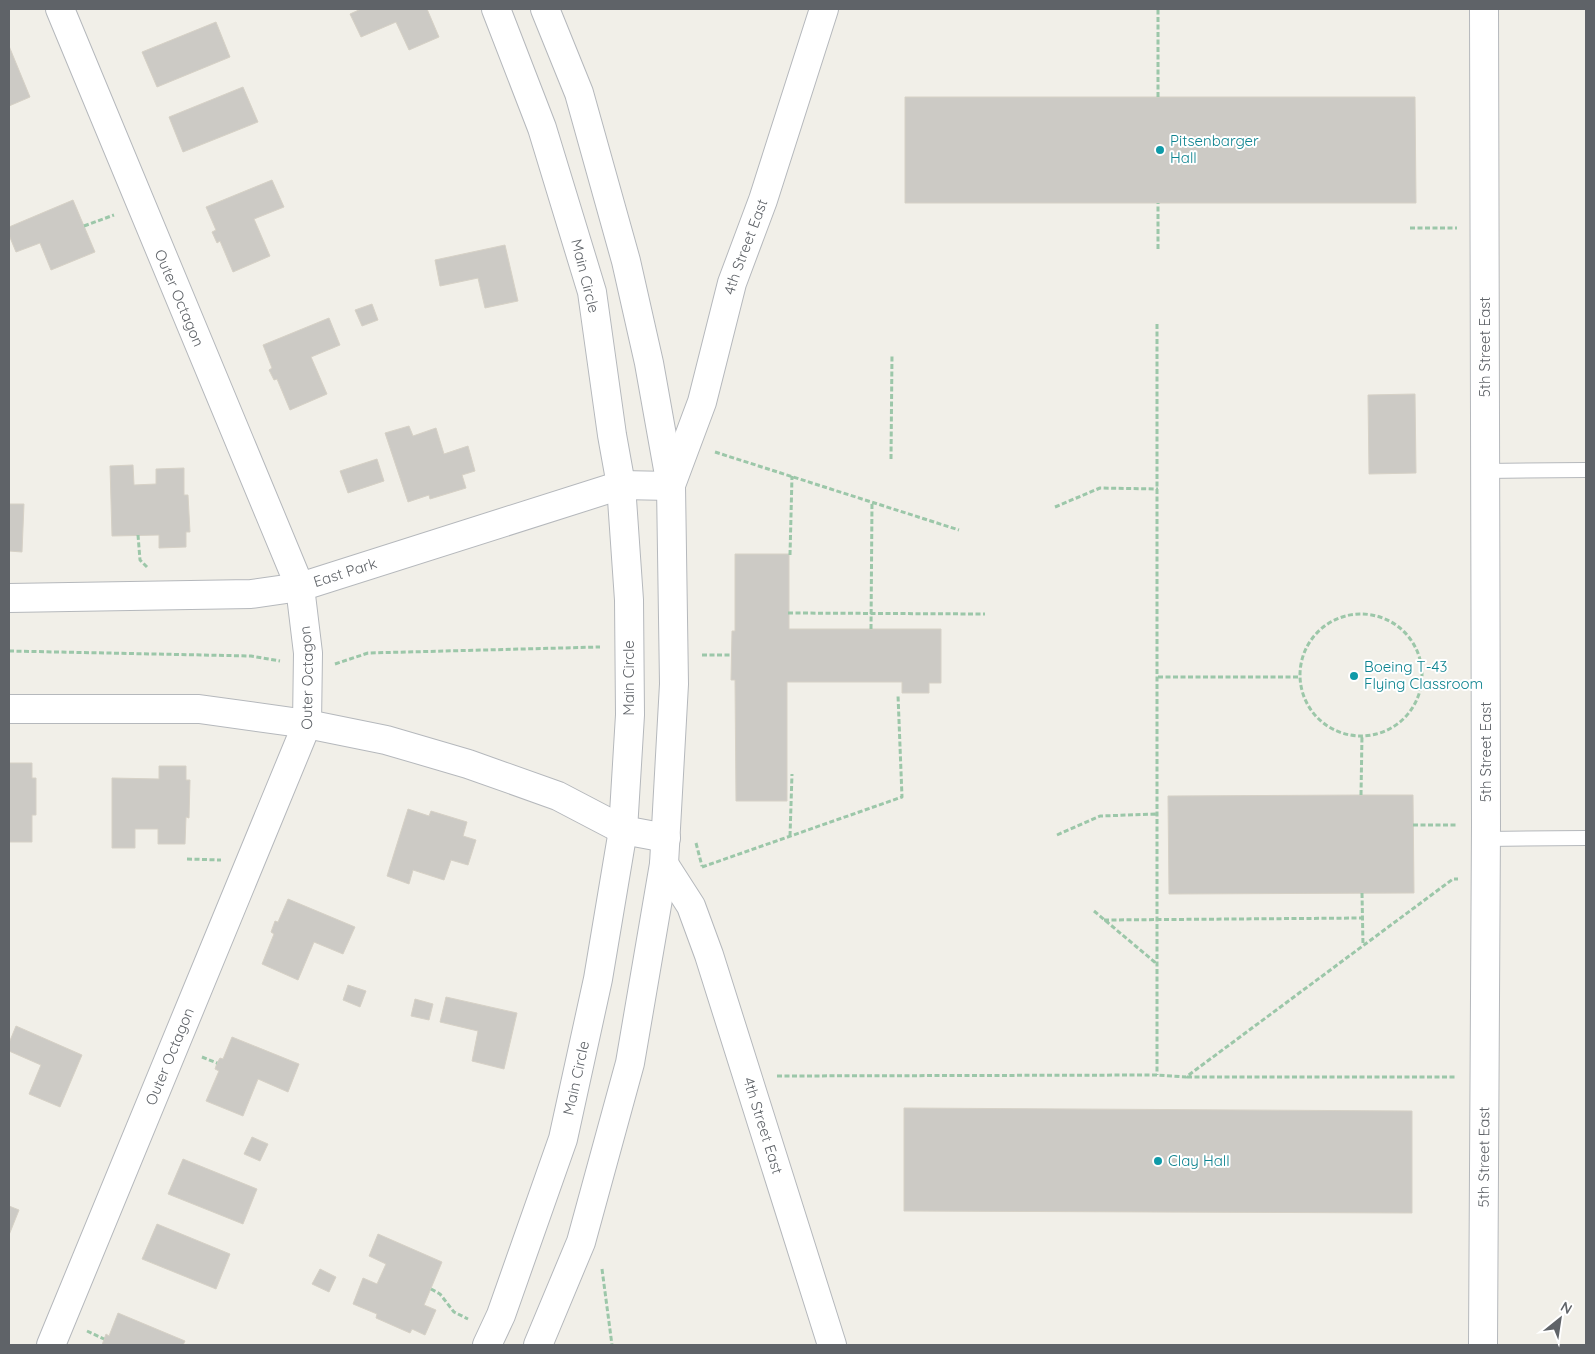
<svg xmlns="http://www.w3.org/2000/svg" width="1595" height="1354" viewBox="0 0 1595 1354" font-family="Quicksand,sans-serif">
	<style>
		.building { fill: #cccac5; stroke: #d6d1c6 }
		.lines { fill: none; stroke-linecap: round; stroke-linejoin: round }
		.service-casing { stroke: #b5b8bc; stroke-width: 16 }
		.minor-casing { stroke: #b5b8bc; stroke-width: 30 }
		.tertiary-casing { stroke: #b5b8bc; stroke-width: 30 }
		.path { stroke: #9cc7a9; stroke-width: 3; stroke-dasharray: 5 2.5; stroke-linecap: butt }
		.service { stroke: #fff; stroke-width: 14 }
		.minor { stroke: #fff; stroke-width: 28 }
		.tertiary { stroke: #fff; stroke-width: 28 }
		.culture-dot { fill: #0f9aa8; stroke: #fff; stroke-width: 2 }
		.labels { text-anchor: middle; stroke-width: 4; stroke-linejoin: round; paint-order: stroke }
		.culture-label { font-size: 15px; fill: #0d838f; stroke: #fff; text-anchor: start }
		.street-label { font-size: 15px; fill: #5f6368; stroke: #fff }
	</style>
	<rect width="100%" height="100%" fill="#f1efe8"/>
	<path class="building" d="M361,9H427L439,37L409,50L396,22L361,37L350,14Z
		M216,22L230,57L157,87L142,52Z
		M9,46L30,97L9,106Z
		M243,87L258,122L183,152L169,117Z
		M905,97H1415L1416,203H905Z
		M272,180L284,207L254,219L270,256L233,272L220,241L217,243L212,232L216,230L206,207Z
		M73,200L95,252L51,270L40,243L16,252L9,235V227Z
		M505,245L518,301L485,308L478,278L440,286L435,260Z
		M372,304L378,320L362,326L355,310Z
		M329,318L340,345L311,357L327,394L290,410L277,379L274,380L269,370L272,368L263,345Z
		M1415,394L1416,473L1369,474L1368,395Z
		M409,426L413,436L436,428L444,454L468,446L475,471L462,475L466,488L430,499L429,495L408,502L385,433Z
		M377,459L384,481L348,493L340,471Z
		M133,465L134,485L156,484V469L184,468V495H188L190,532H186V547L159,548V535L112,536L110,466Z
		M9,504H24L22,552L9,551Z
		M735,554H789V629H941V683H929V693H902V682H787V801H736L735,680H731L732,631H735Z
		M9,763H32V778H36V815H32V842H9Z
		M159,766H186V780H190L189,818L186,817L185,844H158V829H135V848H112V778L159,779Z
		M1361,795H1413L1414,893L1169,894L1168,796Z
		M408,809L429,816L431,811L467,822L463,836L476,840L468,865L451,860L444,880L413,870L409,884L387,876Z
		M288,899L355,927L343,954L314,942L298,980L262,964L274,934L271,932L275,921L278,922Z
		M348,985L366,991L360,1007L343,1000Z
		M446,997L517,1013L504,1069L472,1061L478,1031L440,1022Z
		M415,999L433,1004L429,1020L411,1016Z
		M16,1026L82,1055L60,1107L29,1094L41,1065L9,1051V1043Z
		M232,1037L299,1064L288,1092L258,1079L243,1116L206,1101L219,1071L215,1069L217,1063L220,1058L223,1059Z
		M904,1108L1412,1111V1213L904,1211Z
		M252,1137L268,1144L260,1161L244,1154Z
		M183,1159L257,1189L243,1224L168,1194Z
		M9,1206L19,1210L9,1235Z
		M157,1224L230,1254L216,1289L142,1259Z
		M378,1234L442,1262L424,1305L436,1310L425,1335L412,1329L410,1333L376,1318L377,1314L353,1304L363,1278L377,1284L386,1264L369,1256Z
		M320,1269L336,1277L329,1292L312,1284Z
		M118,1313L185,1341L183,1345H102L106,1334L109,1336Z"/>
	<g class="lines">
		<defs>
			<path id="service" d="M1485,471L1586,470
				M1486,839L1586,838"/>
			<g id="minor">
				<path id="s1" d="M9,598L251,594L300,587L621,485L671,486"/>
				<path d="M9,709H199L307,724L386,740L468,764L558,796L623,830L666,838"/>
				<path id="s2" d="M664,864L691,906L709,955L832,1345"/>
				<path id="s3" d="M51,1345L307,724L308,653L300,587L60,9"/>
			</g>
			<g id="tertiary">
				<path id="s4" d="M671,485L702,402L732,283L763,200L824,9"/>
				<path id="s5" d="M487,1345L501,1315L563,1139L598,979L623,830L630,715L629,600L621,485L612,435L592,292L542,128L496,9"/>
				<path d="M538,1345L581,1242L630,1063L664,864L674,684L671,486L649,363L626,261L579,93L545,9"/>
				<path id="s6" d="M1483,1345L1486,825L1484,9"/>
			</g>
		</defs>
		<use href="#service" class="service-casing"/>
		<use href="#minor" class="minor-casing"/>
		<use href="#tertiary" class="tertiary-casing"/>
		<path class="path" d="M1158,97V9
			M84,226L114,215
			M1410,228H1457
			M1158,249V203
			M1157,324V1075
			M715,452L959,530
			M891,459L892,354
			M1055,507L1100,488L1158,489
			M138,535L140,560L147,567
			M790,555L792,476
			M788,613L985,614
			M1300 675a61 61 0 1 1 122 0a61 61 0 1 1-122 0Z
			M871,629L872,502
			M9,651L251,656L280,661
			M702,655H732
			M335,664L368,653L600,647
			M1158,677H1300
			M1361,795L1362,735
			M1413,825H1457
			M1057,835L1100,816L1158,814
			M790,836L792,774
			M696,843L702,866
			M187,859L221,860
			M702,867L902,797L898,695
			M1362,893L1363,945
			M1094,911L1157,964
			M1104,920L1363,918
			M202,1057L217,1063
			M777,1076L1157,1075L1186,1077L1453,879H1458
			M1187,1077H1456
			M602,1269L612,1345
			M431,1289L440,1294L454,1312L468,1319
			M87,1331L104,1339"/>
		<use href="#service" class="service"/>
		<use href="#minor" class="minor"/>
		<use href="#tertiary" class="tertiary"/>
	</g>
	<g class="culture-dot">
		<circle cx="1160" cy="150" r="5"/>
		<circle cx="1354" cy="676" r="5"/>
		<circle cx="1158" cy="1161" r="5"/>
	</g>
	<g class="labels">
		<g class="culture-label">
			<text x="1170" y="146">Pitsenbarger<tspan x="1170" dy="17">Hall</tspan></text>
			<text x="1364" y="672">Boeing T-43<tspan x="1364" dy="17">Flying Classroom</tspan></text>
			<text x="1168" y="1166">Clay Hall</text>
		</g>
		<g class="street-label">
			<text dy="5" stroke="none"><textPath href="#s4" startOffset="250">4th Street East</textPath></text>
			<text transform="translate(585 276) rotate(76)" y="5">Main Circle</text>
			<text transform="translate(179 298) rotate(67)" y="5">Outer Octagon</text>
			<text transform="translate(1485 347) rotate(-90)" y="5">5th Street East</text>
			<text dy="5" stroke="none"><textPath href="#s1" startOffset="339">East Park</textPath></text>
			<text dy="5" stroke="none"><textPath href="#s3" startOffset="718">Outer Octagon</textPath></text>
			<text transform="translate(629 678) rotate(-90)" y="5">Main Circle</text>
			<text transform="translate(1486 752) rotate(-90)" y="5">5th Street East</text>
			<text dy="5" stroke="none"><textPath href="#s3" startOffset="312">Outer Octagon</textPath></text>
			<text dy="5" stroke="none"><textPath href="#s5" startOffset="282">Main Circle</textPath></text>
			<text dy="5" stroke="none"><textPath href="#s2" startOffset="281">4th Street East</textPath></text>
			<text dy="5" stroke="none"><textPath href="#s6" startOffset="188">5th Street East</textPath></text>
		</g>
	</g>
	<rect width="1595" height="1354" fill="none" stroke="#5f6368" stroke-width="20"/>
	<g transform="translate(1560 1319) rotate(30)" stroke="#ffffff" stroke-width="4" paint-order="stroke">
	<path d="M0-4L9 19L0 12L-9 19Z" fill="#5f6368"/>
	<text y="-8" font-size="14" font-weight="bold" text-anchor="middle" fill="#5f6368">N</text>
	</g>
</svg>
